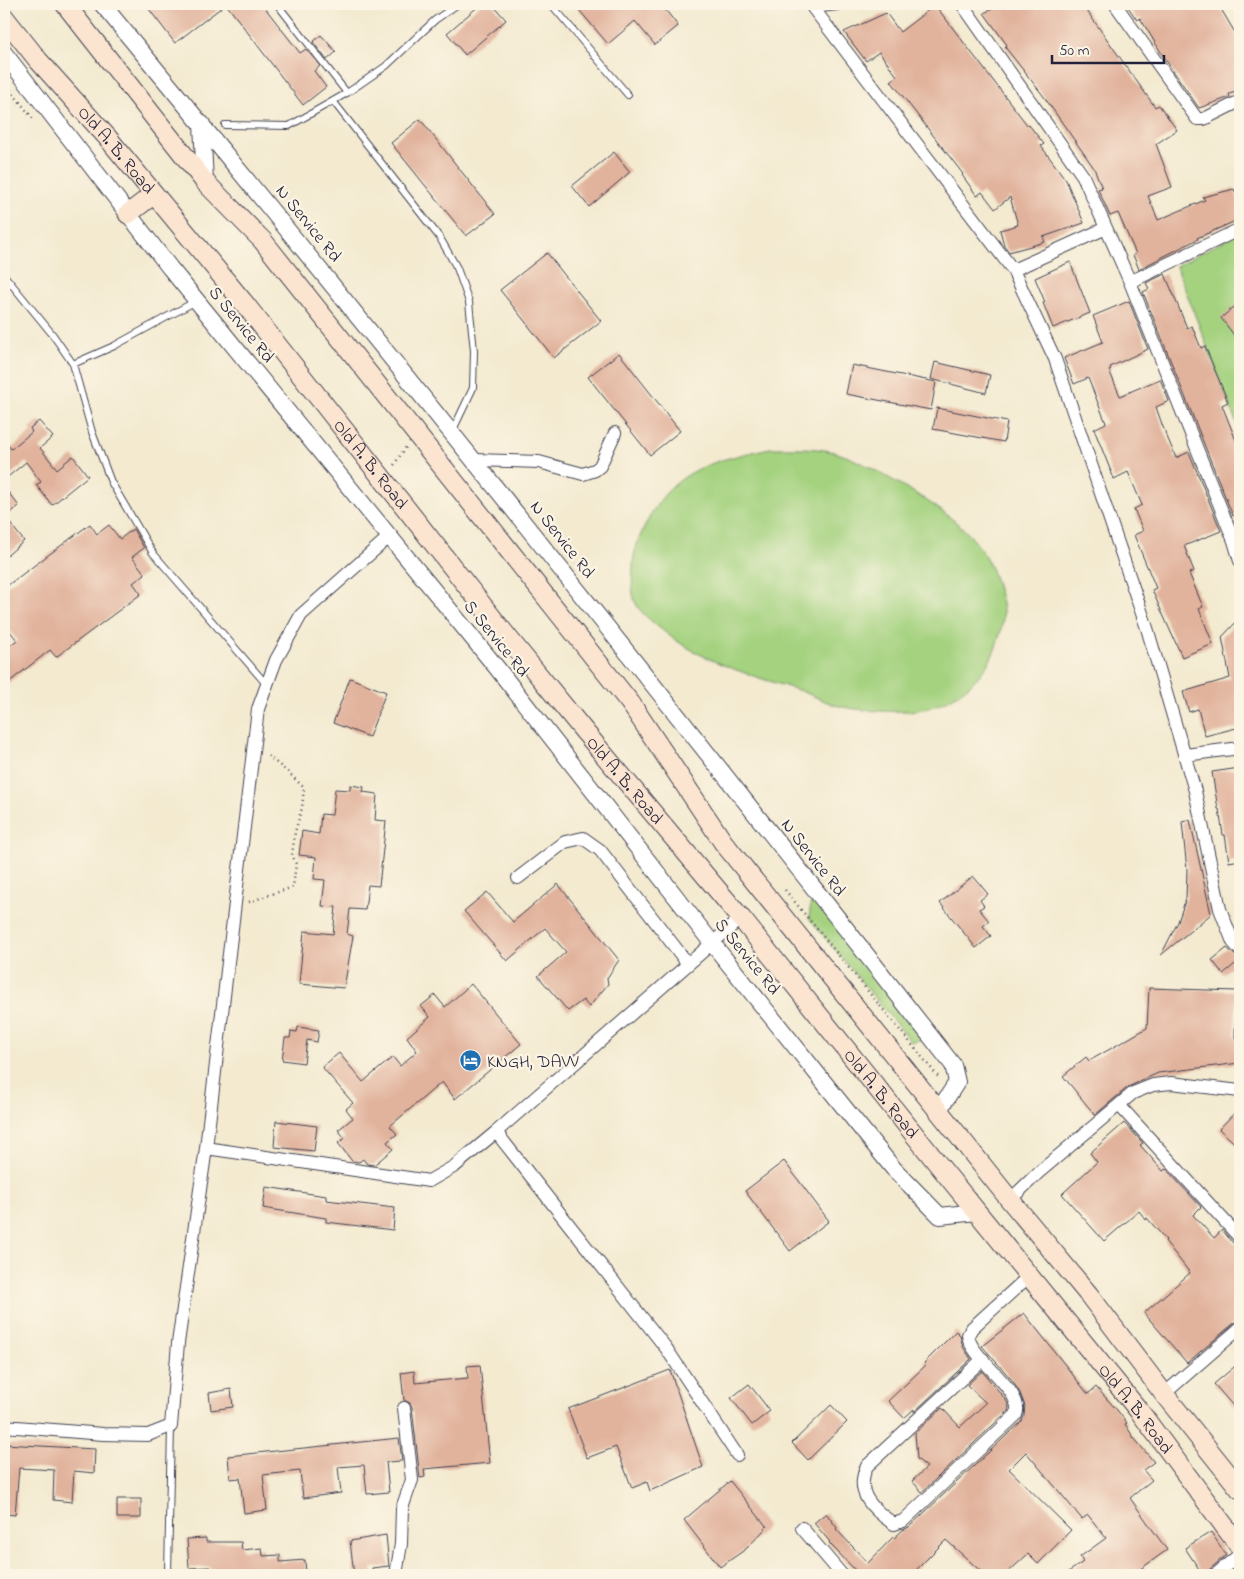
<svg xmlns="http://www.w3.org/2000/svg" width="1244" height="1579" viewBox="0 0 1244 1579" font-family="'Indie Flower',sans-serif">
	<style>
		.green { fill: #a4d27f; stroke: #637a5d }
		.building { fill: #e1b29c }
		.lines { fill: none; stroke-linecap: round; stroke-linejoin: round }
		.service-casing { stroke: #414051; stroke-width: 8 }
		.minor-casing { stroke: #414051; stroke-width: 14 }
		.tertiary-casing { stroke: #414051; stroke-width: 18 }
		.secondary-casing { stroke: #414051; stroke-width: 21 }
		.path { stroke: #414051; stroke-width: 2.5; stroke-dasharray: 1 4; stroke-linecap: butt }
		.service { stroke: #fff; stroke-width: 6 }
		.minor { stroke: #fff; stroke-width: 12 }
		.tertiary { stroke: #fff; stroke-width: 16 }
		.secondary { stroke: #fce5d0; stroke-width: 19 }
		.secondary-bridge-casing { stroke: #414051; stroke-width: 21; stroke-linecap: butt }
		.secondary-bridge { stroke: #fce5d0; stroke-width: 19 }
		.labels { text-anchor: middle; stroke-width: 4.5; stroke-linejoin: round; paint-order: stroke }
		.street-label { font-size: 18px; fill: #22223b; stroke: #fcf5e5 }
		.poi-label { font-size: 18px; fill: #22223b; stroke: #fcf5e5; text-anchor: start }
	</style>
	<rect width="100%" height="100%" fill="#fcf5e5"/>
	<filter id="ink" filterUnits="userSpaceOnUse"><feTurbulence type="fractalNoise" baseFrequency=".02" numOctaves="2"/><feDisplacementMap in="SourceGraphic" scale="10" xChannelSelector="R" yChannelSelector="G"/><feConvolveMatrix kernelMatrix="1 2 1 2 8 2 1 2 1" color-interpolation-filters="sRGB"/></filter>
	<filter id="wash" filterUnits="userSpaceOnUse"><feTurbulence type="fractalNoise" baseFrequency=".0096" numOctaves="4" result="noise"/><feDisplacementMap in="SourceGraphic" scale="20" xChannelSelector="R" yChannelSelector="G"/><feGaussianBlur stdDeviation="1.12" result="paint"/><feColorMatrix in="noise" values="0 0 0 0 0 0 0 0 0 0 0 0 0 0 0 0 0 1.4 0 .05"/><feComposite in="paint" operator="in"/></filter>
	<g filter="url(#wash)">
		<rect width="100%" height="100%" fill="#f3ead0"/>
		<path class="green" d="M1240,232V432L1176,266Z
			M770,448C790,448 811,447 830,451C851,456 871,468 889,478C916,493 959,519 977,544C987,557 994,573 998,589C1001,598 1004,609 1003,618C1002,630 998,641 994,652C983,679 955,701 927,708C909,714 862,711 843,707C828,704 815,696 801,691C750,675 697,661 656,625C649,619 640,612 636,604C630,593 633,575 633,564C634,551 639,537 645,526C672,468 714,461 770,448Z
			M813,887L931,1037L911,1042L809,918Z"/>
		<g id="blocks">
			<path class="building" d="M145,4H262L300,53L306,49L320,66L314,71L326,87L303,105L226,4L175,43Z
				M481,4H492L506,20L465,55L447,33Z
				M574,4H661L678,26L655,45L635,21L608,44Z
				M1003,4H1082L1155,107L1159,105L1177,130L1156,144L1172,187L1148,196L1158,220L1205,200L1203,197L1234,189L1240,205V219L1197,238L1198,239L1139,269L1133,255L1136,254L1118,213L1110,216L1098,189L1102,188L1094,168L1042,94L1005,47L1007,45L984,13Z
				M1126,4H1218L1240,41V91L1229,94L1230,97L1199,108L1165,59L1140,18L1137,20Z
				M935,5L1028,126L1029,125L1044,144L1041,146L1066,180L1084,223L1043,237L1045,242L1009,252L1004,245L1000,230L1018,225L1010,197L995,209L982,192L977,196L962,175L963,174L891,81L897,76L879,52L866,61L844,32L886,13L900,32Z
				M321,35L336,52L327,60L313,42Z
				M420,119L495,214L466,236L391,143Z
				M614,152L630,172L589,207L572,186Z
				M547,253L601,321L554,358L500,290Z
				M1070,262L1090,313L1053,328L1043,303L1045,302L1035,278Z
				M1165,274L1187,328L1192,326L1201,348L1205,346L1228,402L1222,405L1237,443L1240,441V511L1233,516L1143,292L1149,289L1146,283Z
				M1129,301L1148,349L1110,367L1111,369L1109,370L1120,396L1160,379L1169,401L1156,407L1163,427L1176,458L1189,452L1221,531L1184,546L1194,571L1189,573L1203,607L1199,609L1213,644L1182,657L1152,590L1156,588L1134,535L1143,531L1134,509L1142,505L1128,472L1114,479L1094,429L1106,423L1088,378L1074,384L1064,358L1103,342L1093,316Z
				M1240,302V343L1221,318Z
				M619,353L680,431L650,455L588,377Z
				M935,362L990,375L986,393L931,379Z
				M852,365L936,382L931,410L846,394Z
				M937,408L1007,422L1004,442L933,429Z
				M39,421L53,437L40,448L57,469L73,456L88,476L52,505L36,485L41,482L26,462L4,480V440L11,449L32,432L30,428Z
				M4,487L19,506L5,517L24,541L4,558Z
				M90,524L97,534L109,525L120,539L133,529L144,548L132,557L145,574L133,583L141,594L56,657L50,650L4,686V650L17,640L4,624V588Z
				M1240,618V727L1205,736L1198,709L1189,712L1183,692L1230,678L1222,637Z
				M350,678L386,692L369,737L333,723Z
				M1240,768V860L1229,862L1225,835H1223L1219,809H1218L1212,772Z
				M350,785L364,787L363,792L377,794L375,820L386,821L379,886L368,885L365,910L350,909L347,934L353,936L344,988L299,984L304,931L333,934L336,907L322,906L325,880L314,879L316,857L299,855L302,831L319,834L321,814L332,815L335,789L350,790Z
				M1190,820L1211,914L1161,955L1178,922L1186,898L1187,870L1182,822Z
				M973,876L988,894L980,900L984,906L979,909L989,921L983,926L991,936L976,948L940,903Z
				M558,884L619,960L607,978L608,984L589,1007L583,1000L568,1011L538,976L566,952L545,928L507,961L464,911L487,892L513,922Z
				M1227,948L1240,960L1223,974L1212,960Z
				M471,984L521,1044L455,1099L442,1082L390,1126L397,1134L387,1142L393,1149L374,1165L367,1164L363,1159L359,1162L352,1161L338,1143L345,1138L338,1130L353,1118L346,1109L353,1103L322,1067L339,1053L363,1082L393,1057L400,1066L417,1051L407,1037L430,1017L421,1006L435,995L445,1007Z
				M1149,988L1236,991L1235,1038H1240V1063L1158,1073L1128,1087L1095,1115L1063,1076L1086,1057L1089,1061L1147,1028Z
				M298,1027L319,1030L317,1042L307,1040L304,1063L282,1060L285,1038H290L291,1031L297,1032Z
				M1240,1107V1148L1219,1129Z
				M276,1121L317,1126L314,1151L274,1147Z
				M1124,1123L1143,1143L1140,1145L1163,1171L1166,1169L1201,1207L1193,1215L1214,1238L1222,1230L1234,1244L1240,1246V1318L1187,1363L1144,1313L1190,1273L1165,1241L1166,1240L1147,1218L1146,1220L1139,1211L1104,1241L1062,1194L1097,1162L1090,1153Z
				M784,1161L829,1221L790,1251L745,1191Z
				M266,1187L326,1196V1200L395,1208L393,1230L326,1222V1218L263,1208Z
				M1024,1313L1088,1394L1096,1387L1117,1410L1127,1423L1125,1424L1134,1438L1154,1462L1143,1470L1152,1480L1130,1498L1167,1550L1132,1575H1064L1083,1562L1080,1557L1106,1538L1088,1515L1082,1519L1026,1452L1009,1469L1071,1530L1038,1564L1028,1554L1005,1575H985L946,1540L911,1575H856L858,1573L829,1543L830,1542L814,1523L826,1513L837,1528L836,1529L868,1563L893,1537L894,1538L903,1530L909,1527L1022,1421L1024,1416L1025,1406L1020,1393L1012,1380L982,1346Z
				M956,1331L960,1335L963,1347L971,1359L914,1412V1409L904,1418L888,1401L926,1365L924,1363Z
				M1240,1362V1401L1234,1407L1214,1384Z
				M480,1365L490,1463L424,1469L425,1477L420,1478L412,1407L410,1403L404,1400L401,1373L414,1371L415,1383L468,1378L467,1366Z
				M670,1370L703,1467L650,1491L647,1482L632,1488L616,1447L587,1458L568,1409Z
				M982,1371L1006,1400L1009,1407L1008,1411L922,1492L912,1481L927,1467L917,1459L915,1433L942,1408L960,1427L986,1403L967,1385Z
				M749,1384L770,1411L752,1425L731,1398Z
				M231,1389L233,1407L211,1410L209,1393Z
				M831,1405L847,1422L808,1460L792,1443Z
				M399,1438L402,1461L386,1462L389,1492L367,1494L364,1465L338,1467L341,1493L303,1498L300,1471L263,1475L267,1510L244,1513L240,1478L230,1479L228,1456Z
				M4,1444L95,1449L94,1473L74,1471L72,1502L53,1500L54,1470L19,1468L15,1515L4,1514Z
				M730,1481L767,1527L746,1549L720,1567L684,1520Z
				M117,1499H141V1518H117Z
				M1211,1532L1226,1555L1210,1569L1207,1575H1203L1185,1548Z
				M386,1535L389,1566L372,1568L373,1575H354L350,1541Z
				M206,1538V1542H241L242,1550L262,1548L263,1556L280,1555V1562L305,1560L306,1575H211L210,1567L189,1568L187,1539Z
				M1236,1568L1240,1575H1227Z"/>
		</g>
	</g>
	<g filter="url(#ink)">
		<use href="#blocks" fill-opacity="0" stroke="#414051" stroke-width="1"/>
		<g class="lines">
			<defs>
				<path id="service" d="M277,4L347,93
					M551,4L628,95
					M333,101L440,238L457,268L469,302L474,351L473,388L452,432
					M225,125L289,126L347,93L386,66L435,20L458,4
					M4,275L53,335L73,364L92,432L111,482L153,553L267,685
					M73,364L114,346L196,301
					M168,1574L171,1426"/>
				<path id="minor" d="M810,4L1013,270L1055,359L1147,628L1195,791L1220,909L1233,942L1240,950
					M962,4L1083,176L1130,282L1234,541L1240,561
					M1115,4L1197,119H1204L1240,101
					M812,7L837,4
					M1013,270L1106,228
					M1130,282L1240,229
					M474,460L539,462L583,474L595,470L600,466L615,433
					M1185,755L1240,748
					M518,878L565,842L583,838L600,850L688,964
					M1119,1105L1240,1238
					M496,1132L666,1348L737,1455
					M206,1148L429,1181L455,1166L496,1132L741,918
					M1010,1200L1038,1173L1133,1093L1153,1085L1171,1083L1240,1091
					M983,1359L867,1466C854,1493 873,1510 894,1524L903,1521L1016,1415C1026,1391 970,1359 968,1335L972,1328L1029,1276
					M1164,1394L1240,1328
					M4,1426L103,1434L148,1435L171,1426L178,1343L206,1148L258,709L276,660L301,615L389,537
					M802,1528L842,1575
					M396,1575L401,1544L402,1508L412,1480L404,1408
					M1215,1575L1240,1554"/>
				<path id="tertiary" d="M102,4C391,353 673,708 953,1065L957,1082L939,1110
					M4,53L170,268L497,668L712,943L847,1111L893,1168L940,1216L976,1212
					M202,124L205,182"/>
				<g id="secondary">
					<path d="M65,4L205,182L263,241"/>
					<path id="s1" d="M4,17L38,60L107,137L244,303"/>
					<path d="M128,214L154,194"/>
					<path d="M631,704L723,842L1010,1200L1089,1295L1164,1394L1240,1489"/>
					<path id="s2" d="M584,731L741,918L946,1174L1140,1412L1240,1547"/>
				</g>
			</defs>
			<use href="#service" class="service-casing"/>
			<use href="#minor" class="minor-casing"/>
			<use href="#tertiary" class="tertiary-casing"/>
			<use href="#secondary" class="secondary-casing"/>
			<path class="path" d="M4,82L34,120
				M394,465L406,447
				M785,890L940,1079
				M249,902L293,887L296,864L292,855L295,832L302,808L304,788L290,774L267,755"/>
			<use href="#service" class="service"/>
			<use href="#minor" class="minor"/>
			<use href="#tertiary" class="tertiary"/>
			<use href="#secondary" class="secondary"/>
			<defs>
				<g id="secondary-bridge">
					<path d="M263,241L631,704"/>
					<path id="s3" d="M244,303L509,639L584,731"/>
				</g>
			</defs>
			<use href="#secondary-bridge" class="secondary-bridge-casing"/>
			<use href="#secondary-bridge" class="secondary-bridge"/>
		</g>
	</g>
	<defs>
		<symbol id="hotel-disc" viewBox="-11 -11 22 22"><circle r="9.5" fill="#1f6fb2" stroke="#fcf5e5"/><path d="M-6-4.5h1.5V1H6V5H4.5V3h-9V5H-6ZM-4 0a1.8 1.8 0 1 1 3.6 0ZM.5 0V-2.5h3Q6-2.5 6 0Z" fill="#fff"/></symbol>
	</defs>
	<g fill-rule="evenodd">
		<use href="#hotel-disc" x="458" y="1048" width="25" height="25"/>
	</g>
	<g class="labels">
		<g class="street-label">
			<text dy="6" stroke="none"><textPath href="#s1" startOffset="174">Old A. B. Road</textPath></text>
			<text transform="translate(309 223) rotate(51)" y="6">N Service Rd</text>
			<text transform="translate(242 324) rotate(51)" y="6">S Service Rd</text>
			<text dy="6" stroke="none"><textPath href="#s3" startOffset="205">Old A. B. Road</textPath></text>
			<text transform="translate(563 539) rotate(52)" y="6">N Service Rd</text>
			<text transform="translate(497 638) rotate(51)" y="6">S Service Rd</text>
			<text dy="6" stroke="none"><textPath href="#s2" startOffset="64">Old A. B. Road</textPath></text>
			<text transform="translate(814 857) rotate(52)" y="6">N Service Rd</text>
			<text transform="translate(748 956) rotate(51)" y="6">S Service Rd</text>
			<text dy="6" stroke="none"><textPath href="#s2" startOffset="469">Old A. B. Road</textPath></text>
			<text dy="6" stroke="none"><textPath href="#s2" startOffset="874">Old A. B. Road</textPath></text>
		</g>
		<g class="poi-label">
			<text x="487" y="1067">KNGH, DAVV</text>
		</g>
	</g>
	<rect width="1244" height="1579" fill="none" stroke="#fcf5e5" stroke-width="20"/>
	<path d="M1052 55v8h112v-8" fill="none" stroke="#22223b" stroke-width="2.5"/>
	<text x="1059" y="55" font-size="15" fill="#22223b" stroke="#fcf5e5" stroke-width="4" paint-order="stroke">50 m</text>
</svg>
